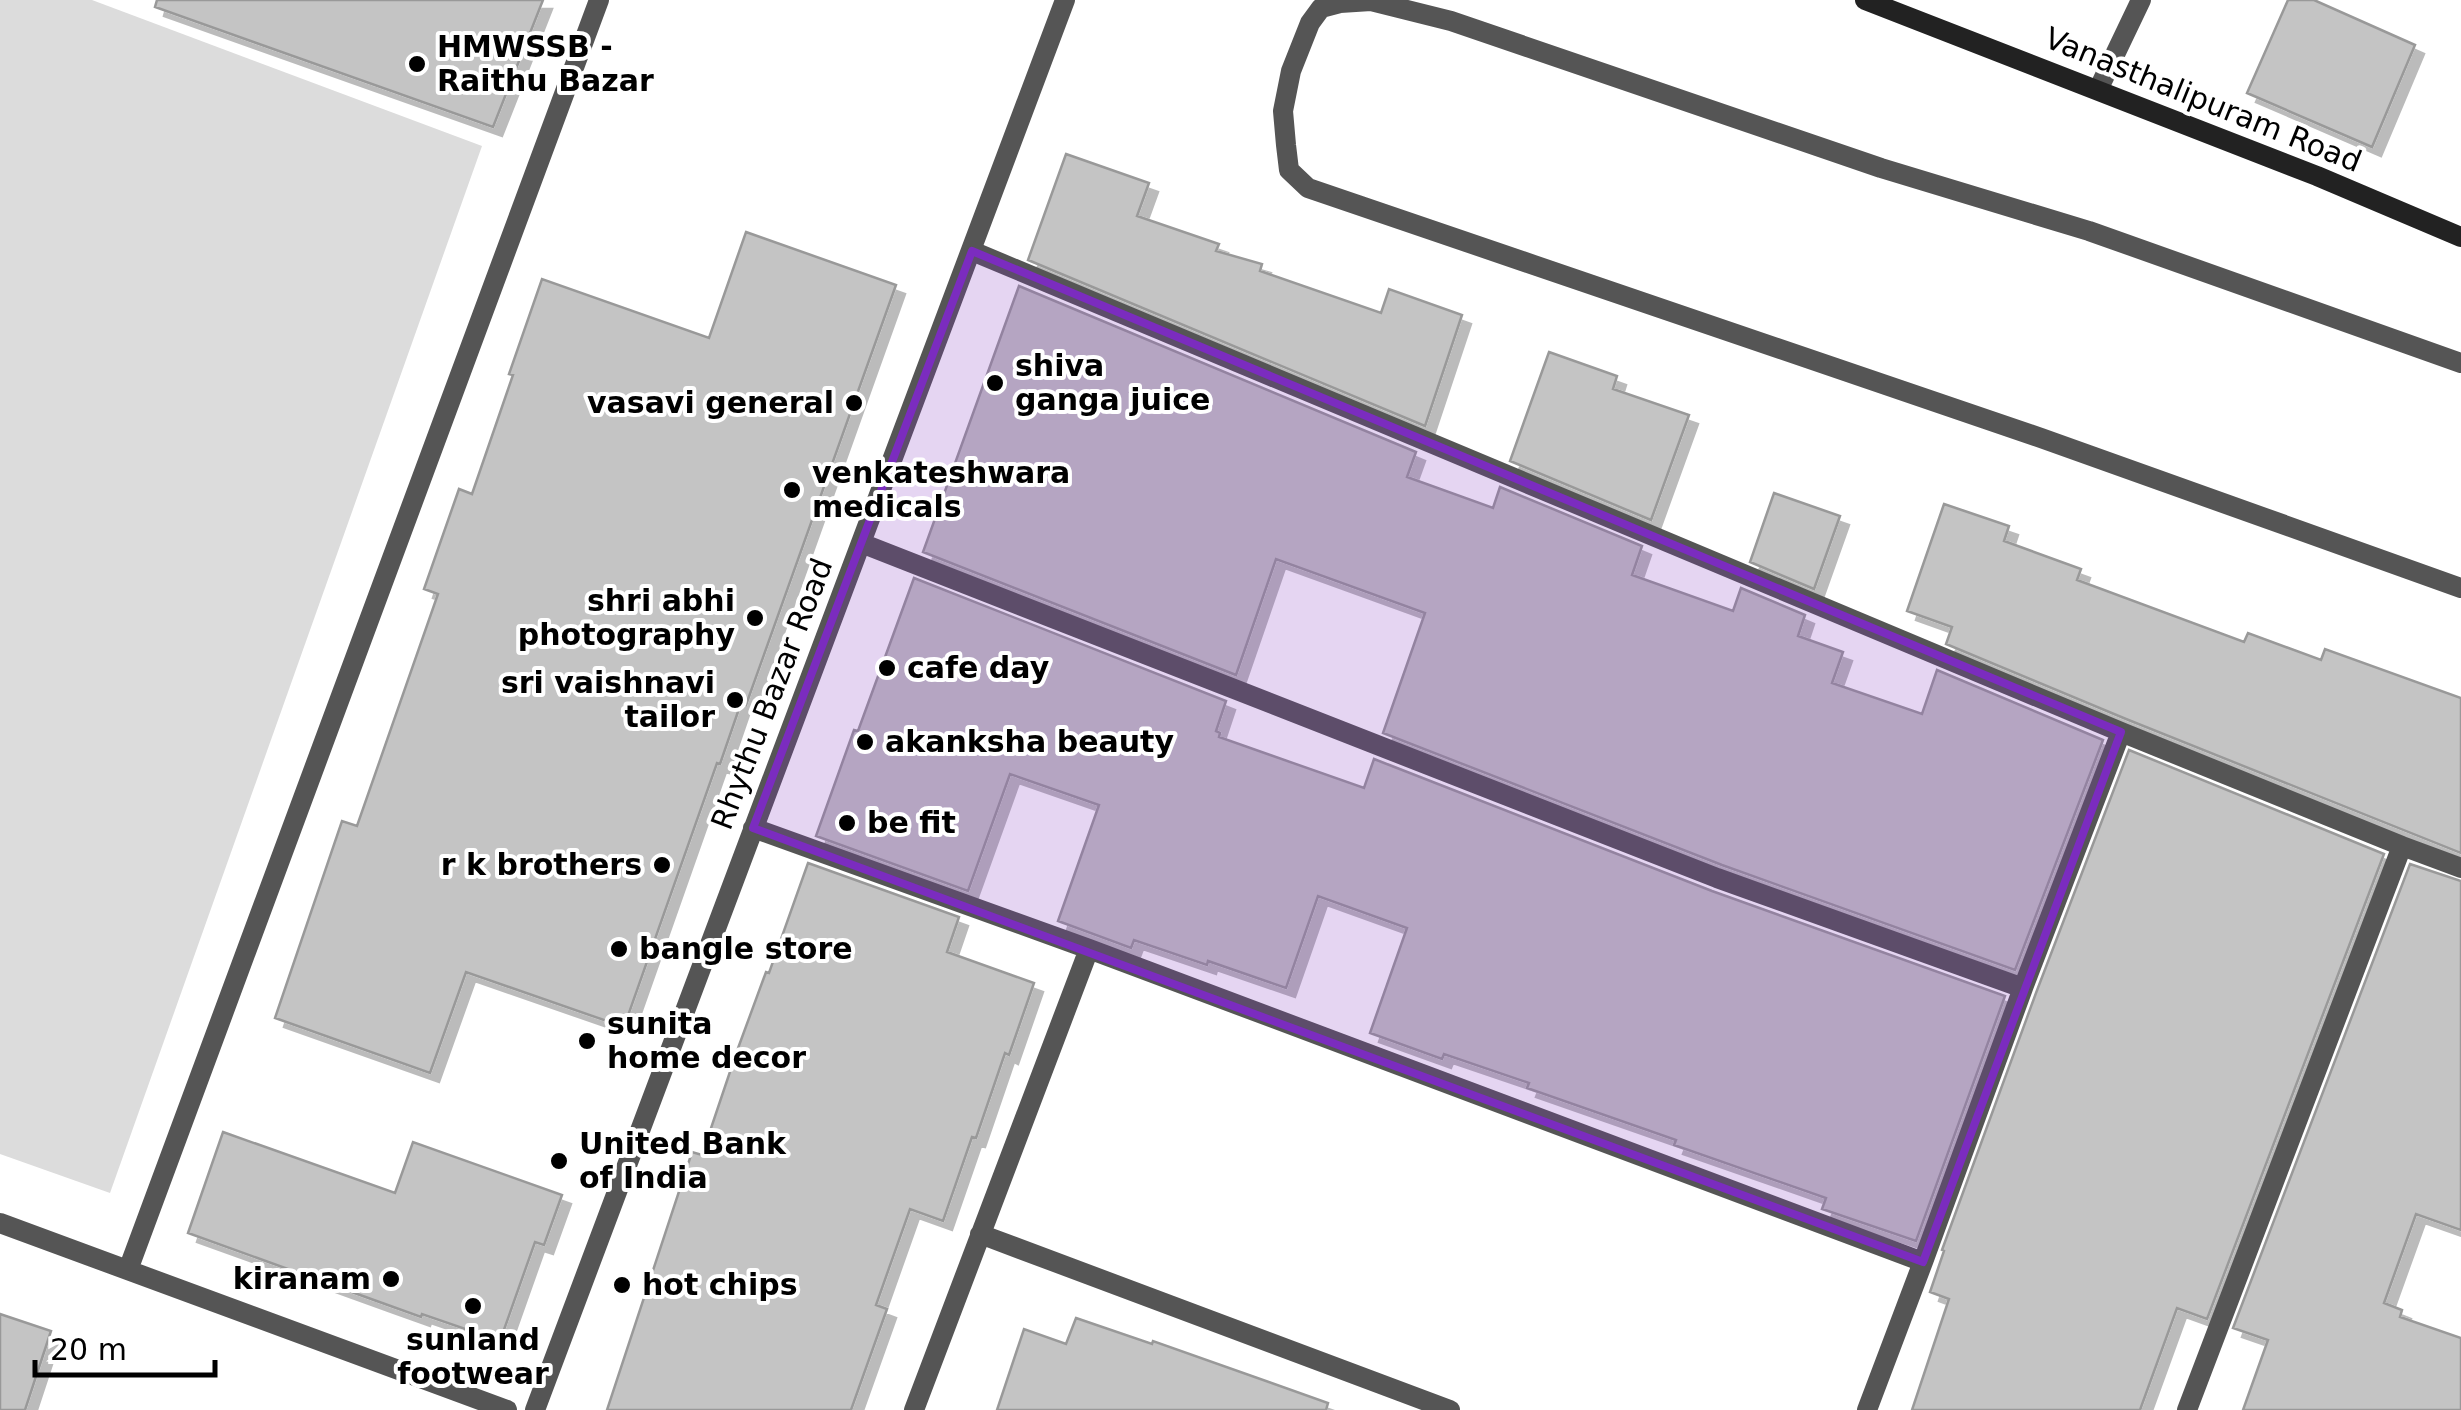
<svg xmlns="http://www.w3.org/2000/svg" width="2461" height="1410" viewBox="0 0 2461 1410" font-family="'DejaVu Sans',sans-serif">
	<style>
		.green { fill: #dcdcdc }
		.building { fill: #c4c4c4; stroke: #999; stroke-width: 2.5; filter: url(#shadow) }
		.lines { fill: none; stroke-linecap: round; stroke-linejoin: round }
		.street { stroke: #555; stroke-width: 20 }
		.secondary { stroke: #222; stroke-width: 20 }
		.marked { fill: #7b2cbf; fill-opacity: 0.2; stroke: #7b2cbf; stroke-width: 8; stroke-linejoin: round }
		.poi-dot { fill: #000; stroke: #fff; stroke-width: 4 }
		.labels { text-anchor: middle; stroke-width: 8; stroke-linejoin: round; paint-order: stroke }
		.poi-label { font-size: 30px; font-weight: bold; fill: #000; stroke: #fff; text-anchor: start }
		.street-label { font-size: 30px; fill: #000; stroke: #fff }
	</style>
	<defs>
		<filter id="shadow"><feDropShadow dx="9" dy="9" stdDeviation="0" flood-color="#0004"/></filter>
	</defs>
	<rect width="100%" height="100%" fill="#fff"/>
	<path class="green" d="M0,0H92L482,146L110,1193L0,1154Z"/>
	<path class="building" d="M157,0H543L493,127L155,7Z
		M2288,0H2314L2415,45L2372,147L2247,93Z
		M1066,154L1149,183L1137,216L1219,244L1216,251L1262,264L1260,271L1381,313L1389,289L1462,315L1425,426L1028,260Z
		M746,232L896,285L746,705L741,703L720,764L717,763L624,1027L466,972L430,1073L275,1018L342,821L357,826L438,594L424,589L459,489L472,494L513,375L509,374L542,279L709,338Z
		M1019,286L1416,452L1407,477L1493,508L1500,487L1642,546L1632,575L1733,611L1741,588L1805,615L1798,636L1843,652L1832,683L1922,714L1937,670L2103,740L2015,970L1722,865L1383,733L1425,613L1276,559L1236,675L923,552Z
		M1549,352L1617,376L1613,389L1689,415L1651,520L1510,461Z
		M1774,493L1840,516L1814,589L1750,562Z
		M1944,504L2009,526L2004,541L2081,569L2077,580L2244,642L2248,633L2321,660L2325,649L2461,698V853L2126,719L1946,644L1952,627L1907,611Z
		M914,578L1226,701L1216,731L1220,733L1219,737L1364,788L1374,759L1712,891L2005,996L1916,1241L1822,1209L1826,1198L1674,1145L1676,1140L1527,1088L1529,1083L1444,1054L1442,1059L1370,1033L1407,928L1318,896L1286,988L1208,961L1207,965L1134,940L1131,948L1058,921L1099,805L1010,774L968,891L816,836L854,730L858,731Z
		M2129,750L2384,854L2207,1319L2177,1308L2140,1410H1912L1949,1299L1930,1292L1944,1251L1942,1250L2036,993Z
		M808,863L959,917L947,952L1034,983L1009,1055L1005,1053L976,1138L972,1137L943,1221L910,1209L876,1305L887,1309L851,1410H607L692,1152L702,1155L737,1051L766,972L769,973Z
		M2410,864L2461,881V1230L2416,1214L2384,1303L2402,1310L2400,1317L2461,1338V1410H2243L2268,1340L2233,1328Z
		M223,1132L395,1193L413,1142L562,1195L544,1245L535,1242L500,1341L422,1314L421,1317L385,1304L188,1233Z
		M0,1314L51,1331L25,1410H0Z
		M1076,1318L1152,1344L1153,1341L1328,1403L1326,1410H997L1024,1329L1066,1344Z"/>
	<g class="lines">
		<path class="street" d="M2098,90L2141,0
			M972,251L2121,732L2402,846L2461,868
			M2461,363L2089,231L1881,168L1451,21L1371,1L1340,3L1321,8L1310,23L1291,71L1283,111L1286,145L1289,170L1308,188L2041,438L2461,588
			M861,543L1717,878L2023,988L2121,732
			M753,828L1089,949L1923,1262L1867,1410
			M0,1223L507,1410
			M980,1234L1450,1410
			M1923,1262L2023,988
			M128,1270L599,0
			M535,1410L1065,0
			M914,1410L1089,949
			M2187,1410L2402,846"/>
		<path class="secondary" d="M1865,0L2317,176L2461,237"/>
	</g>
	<path class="marked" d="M972,251L2121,732L1923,1262L753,828Z"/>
	<g class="poi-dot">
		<circle cx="417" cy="64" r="10"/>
		<circle cx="995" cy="383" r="10"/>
		<circle cx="854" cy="403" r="10"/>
		<circle cx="792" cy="490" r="10"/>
		<circle cx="755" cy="618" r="10"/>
		<circle cx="887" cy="668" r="10"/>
		<circle cx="735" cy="700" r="10"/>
		<circle cx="865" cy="742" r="10"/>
		<circle cx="847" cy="823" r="10"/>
		<circle cx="662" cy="865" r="10"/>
		<circle cx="619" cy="949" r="10"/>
		<circle cx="587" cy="1041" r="10"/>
		<circle cx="559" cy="1161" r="10"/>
		<circle cx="391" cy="1279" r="10"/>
		<circle cx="622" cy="1285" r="10"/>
		<circle cx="473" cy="1306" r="10"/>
	</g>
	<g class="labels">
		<g class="poi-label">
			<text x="437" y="57">HMWSSB -<tspan x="437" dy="34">Raithu Bazar</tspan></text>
			<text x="1015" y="376">shiva<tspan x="1015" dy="34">ganga juice</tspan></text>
			<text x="834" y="413" text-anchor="end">vasavi general</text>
			<text x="812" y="483">venkateshwara<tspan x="812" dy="34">medicals</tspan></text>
			<text x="735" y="611" text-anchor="end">shri abhi<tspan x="735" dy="34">photography</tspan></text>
			<text x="907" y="678">cafe day</text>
			<text x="715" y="693" text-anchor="end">sri vaishnavi<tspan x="715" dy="34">tailor</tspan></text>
			<text x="885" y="752">akanksha beauty</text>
			<text x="867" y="833">be fit</text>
			<text x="642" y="875" text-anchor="end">r k brothers</text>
			<text x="639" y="959">bangle store</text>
			<text x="607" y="1034">sunita<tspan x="607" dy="34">home decor</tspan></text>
			<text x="579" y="1154">United Bank<tspan x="579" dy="34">of India</tspan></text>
			<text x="371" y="1289" text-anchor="end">kiranam</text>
			<text x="642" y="1295">hot chips</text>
			<text x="473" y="1350" text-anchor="middle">sunland<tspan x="473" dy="34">footwear</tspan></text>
		</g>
		<g class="street-label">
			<text transform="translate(2203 100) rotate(22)" y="10">Vanasthalipuram Road</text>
			<text transform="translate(772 694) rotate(-69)" y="10">Rhythu Bazar Road</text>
		</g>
	</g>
	<path d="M35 1360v15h180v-15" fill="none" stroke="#000000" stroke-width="5"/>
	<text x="50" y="1360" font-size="30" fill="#000000" stroke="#ffffff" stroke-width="8" paint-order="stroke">20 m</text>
</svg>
